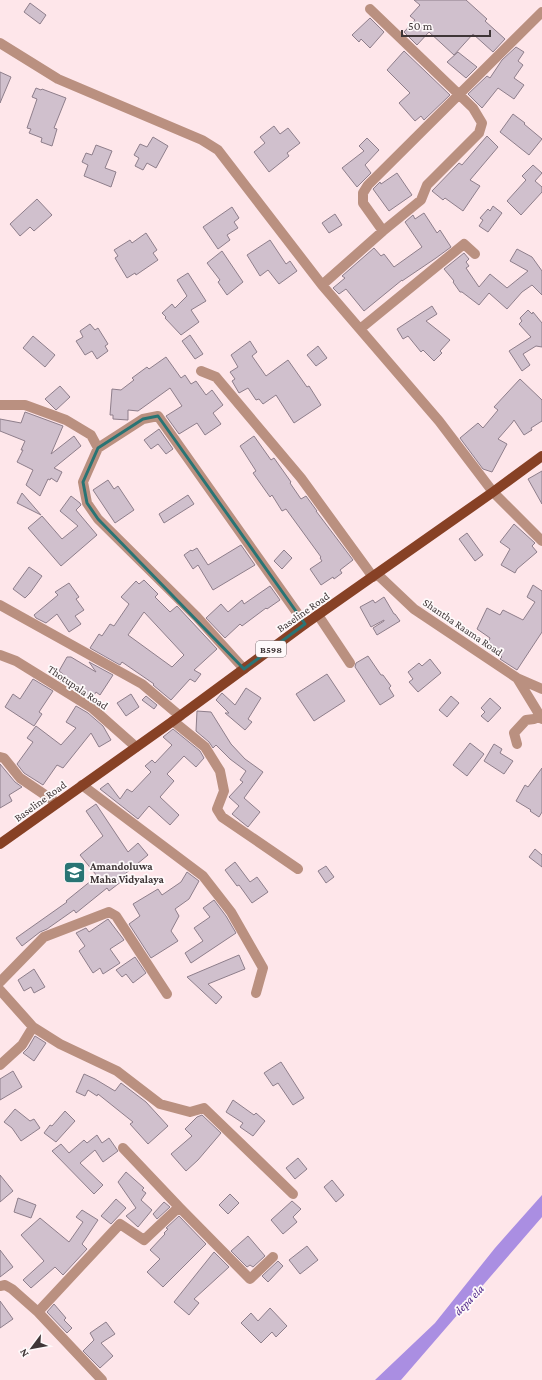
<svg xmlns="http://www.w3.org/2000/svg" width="542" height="1380" viewBox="0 0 542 1380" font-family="'Crimson Pro',serif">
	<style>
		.water { fill: #aa8ee2 }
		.building { fill: #d0c0cd; stroke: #8e7e8b; fill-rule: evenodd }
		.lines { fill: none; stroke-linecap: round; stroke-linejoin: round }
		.minor { stroke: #ba9080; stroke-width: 10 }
		.major { stroke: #874125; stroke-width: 10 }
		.marked { fill: none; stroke: #297474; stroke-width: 3; stroke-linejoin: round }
		.labels { text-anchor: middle; stroke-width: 3.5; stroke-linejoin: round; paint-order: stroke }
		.shield { fill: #fef9fa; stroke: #787072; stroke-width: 1 }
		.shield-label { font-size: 10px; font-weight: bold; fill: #3f3637 }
		.street-label { font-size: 11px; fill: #3f3637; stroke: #fef9fa }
		.poi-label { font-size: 11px; font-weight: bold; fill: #3f3637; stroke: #fef9fa; text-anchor: start }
		.water-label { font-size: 12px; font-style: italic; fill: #532a8b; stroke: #fef9fa }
	</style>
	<rect width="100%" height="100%" fill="#fee6ea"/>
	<path class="water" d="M542,1195V1217L401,1380H375L435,1323L495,1248Z"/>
	<path class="building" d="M414,0H466L487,19L485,21L505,39L493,52L473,34L454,55L429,32L417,45L404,32L415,20L410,16L420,5Z
		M30,3L46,15L40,24L24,12Z
		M370,18L384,32L370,48L361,39L359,42L352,35Z
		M516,47L524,52L518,61L523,65L514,78L524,85L514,99L498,88L482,108L468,94L487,76L490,78L502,60Z
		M404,51L450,95L424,120L421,116L415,121L399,103L410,93L387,70Z
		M458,52L477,67L466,78L447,62Z
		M0,72L11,77L0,103Z
		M36,88L41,90L42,89L66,98L54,128L57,129L52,146L41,142L42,138L29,133L31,129L27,128L37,99L32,97Z
		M513,114L525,123L524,124L542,139L529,155L500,132Z
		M274,126L280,134L288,128L300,143L287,153L289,156L269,172L254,152L265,143L260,137Z
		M487,136L498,147L470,180L480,186L463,211L445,198L443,200L432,191L459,163L462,165Z
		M153,137L168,146L156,168L147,163L143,170L135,166L139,158L134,155L140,144L147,147Z
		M367,138L379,150L365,165L371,173L357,187L342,168L364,151L359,146Z
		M96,145L112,151L105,168L116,172L111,187L84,176L88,165L82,162L86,153L92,155Z
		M533,165L542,173L535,181L542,187V192L521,215L507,201L526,180L522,176Z
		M397,173L412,195L389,211L373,189L380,182L381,184Z
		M37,199L52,215L34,231L30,227L20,236L10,224Z
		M493,206L502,213L488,232L479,226L483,220L480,218L488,209L490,211Z
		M232,207L239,218L234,222L238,228L227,235L230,240L218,249L203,227Z
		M424,213L437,233L440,230L451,247L436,258L402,281V280L364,311L346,289L339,294L333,288L345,278L342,276L374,248L381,256L384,254L394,267L422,247L405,222L413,215L415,219Z
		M335,214L342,225L329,233L322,223Z
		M146,233L157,250L153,253L158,260L136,275L135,273L127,278L115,258L118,256L114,250L130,240L132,243Z
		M270,240L286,264L290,261L297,271L279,284L268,270L260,276L247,255Z
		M517,249L532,257L542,271V295L532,285L522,292L507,309L489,293L479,305L462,292H460L453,282L454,281L444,269L464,253L469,259L466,262L469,266L466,268L479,287L490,274L507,288L528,271L510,261Z
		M222,251L243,282L227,295L218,282L220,280L207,263Z
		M188,273L206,301L191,310L199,322L181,335L165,318L166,317L162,313L172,304L175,308L187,296L177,280Z
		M432,306L437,314L426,321L450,340L440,351L442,353L434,361L423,350L421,352L408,336L403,339L397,329Z
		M528,310L532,314L533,312L542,323V347L536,346L523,354L530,365L522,371L509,351L531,337L519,324L522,321L520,318Z
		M90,324L95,330L98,328L108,344L105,346L108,351L97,359L92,351L85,355L76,341L83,337L80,331Z
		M190,335L203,354L195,359L182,341Z
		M33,336L55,355L45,367L23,348Z
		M250,341L257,352L252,356L266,376L288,360L307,387L309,386L321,405L294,423L276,395L263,404L259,399L256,400L248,388L239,393L232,381L235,379L230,372L238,367L231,355Z
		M318,346L327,358L316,366L307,355Z
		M166,357L181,378L185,375L191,384L196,381L206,395L212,390L223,405L213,413L221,424L205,435L197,423L179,434L166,416L182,406L170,388L138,411L128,410V420L113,419V415H110L112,389L121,390L134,380L132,378L147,367L149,369Z
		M520,379L542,400V421L531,428L532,430L524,435L514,420L512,423L498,439L507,444L492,472L483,469L460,438L478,423L483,428L498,410L494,407Z
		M60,386L70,397L56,410L45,399Z
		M25,412L63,426L51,454L74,436L81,446L54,468L62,472L57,482L51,478L50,480L48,479L40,496L26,485L33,470L17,462L23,450H21L25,441L0,431V419L21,423Z
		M159,429L173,449L166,454L158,444L151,449L144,440Z
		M254,436L271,460L274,458L291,482L290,483L301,499L306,496L317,511H316L353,560L340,570L342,573L334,579L333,577L321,585L310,569L322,561L320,558L321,557L286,509L282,511L272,495L270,497L253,473L256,471L240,446Z
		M542,471V504L528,479Z
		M108,480L114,489L118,486L134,510L115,523L93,490Z
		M22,493L41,515L17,503Z
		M188,495L194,504L164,523L159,514Z
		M71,496L80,503L81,505L76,510L97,535L61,566L28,528L42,516L62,539L78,526L60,511Z
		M514,524L535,543L532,546L537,552L517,569L515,573L501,565L510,549L500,542Z
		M467,533L483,555L475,561L459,539Z
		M241,545L255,565L213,590L198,565L193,569L184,555L191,550L192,551L197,548L208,565Z
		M284,550L292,558L282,569L274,561Z
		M29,567L42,576L30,593L25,598L13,589Z
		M144,580L158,594L155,597L170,612L177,606L217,649L194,670L201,674L195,682L190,679L171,700L153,685L154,684L122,662L120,665L90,648L99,634L102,636L110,624L114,626L129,604L121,597L136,581L139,584ZM144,612L184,655L172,667L128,635Z
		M69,583L79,597L76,599L84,610L75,616L81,624L69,632L57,614L46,623L36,618L34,615L58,595L55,592Z
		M533,585L542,591V632L517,670L500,659L502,657L500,655L502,652L487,645L490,638L477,629L487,608L500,615L503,610L523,620L535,602L527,597Z
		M270,586L280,600L267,609L266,608L242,626L240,624L225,638L206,618L221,604L228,612L242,600L244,604Z
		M384,597L394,614H395L400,621L377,635L373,628L384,621V620L371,627L360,607L373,600L375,603Z
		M368,656L381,675H383L391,686L389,688L394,696L380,705L355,667L356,663Z
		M67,657H71L96,672L89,662L113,675L100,695L96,692L91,700L59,680L63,674L59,671Z
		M430,659L441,673L418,692L409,682L413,679L408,672L419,663L422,666Z
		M327,674L345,701L314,721L296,694Z
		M33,679L53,691L39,712L42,714L34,726L5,707L13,694L20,699Z
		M246,688L261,698L248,719L252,722L245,730L225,713H229L216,700L222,693L235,705Z
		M131,694L139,707L126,716L117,703Z
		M146,696L157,705L154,709L142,700Z
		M451,696L459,703L447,717L439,710Z
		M490,698L501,708L488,722L481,716L485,712L481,708Z
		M76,706L88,713L103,726L111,740L99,747L91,733L63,768L57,765L43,785L24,773L17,764L33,742L27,738L36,726L61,745L76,728L66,722Z
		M197,711L211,712L231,744L245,759L263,772L244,798L260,812L248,827L232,814L239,806L229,797L243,782L240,780L246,771L230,759L216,745L213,748L209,742L196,731Z
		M173,729L200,751L204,758L196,767L184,756L167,774L174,781L160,797L179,815L170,825L149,806L138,819L100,789L108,783L120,799L127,789L132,792L151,772L145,766L152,760L155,763L172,745L163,737Z
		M470,743L484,754L467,776L453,765Z
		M494,744L502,749L500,753L513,761L504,774L484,761Z
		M0,764L15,782L22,787L9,795L12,801L0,808Z
		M542,768V812L539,817L530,811L531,810L516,801L525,785L528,787Z
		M96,804L128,852L138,843L148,855L120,878L122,881L109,891L107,888L76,913L74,910L47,929L40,932L22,946L16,938L67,902L66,901L97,876L80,855L103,836L86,811Z
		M535,849L542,855V867L529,857Z
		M235,862L250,882L257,877L268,892L252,903L239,885L237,886L225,870Z
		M326,866L334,877L326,883L318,871Z
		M187,872L199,881L189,899L175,909L179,916L171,931L178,941L151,958L129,924L140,916L133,904L158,889L162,895L181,882Z
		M214,900L226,916L236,933L191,963L185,953L203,941L194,928L210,917L203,908Z
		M108,919L124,940L110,949L120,963L103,974L100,968L93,973L79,951L85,946L76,933L86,928L89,932Z
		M239,955L245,969L208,984L222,997L216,1004L187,977Z
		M135,957L146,973L133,983L126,974L122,977L116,970Z
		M34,969L45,987L34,993L31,987L24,991L18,980Z
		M35,1036L46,1043L34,1061L23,1053L28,1048Z
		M281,1062L304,1098L293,1105L278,1083L273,1086L264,1073Z
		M13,1071L22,1087L0,1100V1079Z
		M84,1074L95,1079L115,1091L121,1083L146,1102L168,1126L148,1144L130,1124L133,1122L98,1094L97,1096L88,1090L85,1096L76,1092Z
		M233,1100L254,1115L256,1113L265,1121L253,1136L240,1127L243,1123L226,1112Z
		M15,1109L30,1121L34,1119L40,1128L21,1141L12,1128L4,1122Z
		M65,1111L75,1121L56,1142L44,1133L50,1125L52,1126Z
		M202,1115L221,1133L198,1160L186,1171L171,1154L192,1136L185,1129L197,1117Z
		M97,1135L102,1143L109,1138L118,1151L103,1162L95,1150L80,1163L103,1185L94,1194L52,1151L61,1144L69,1153L84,1140L87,1143Z
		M298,1158L307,1169L295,1179L286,1168Z
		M126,1172L144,1188L142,1190L146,1193L141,1200L152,1210L138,1227L126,1216L136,1208L118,1182Z
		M0,1175L13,1191L0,1202Z
		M332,1180L344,1195L336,1202L324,1187Z
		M230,1194L239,1203L228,1214L219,1205Z
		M18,1198L36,1205L31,1218L14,1212Z
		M116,1199L126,1208L111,1224L101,1216Z
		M292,1201L301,1209L293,1217L297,1222L283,1234L271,1220Z
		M164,1202L170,1207L157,1219L153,1214Z
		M82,1210L98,1220L82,1244L87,1249L63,1275L55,1267L31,1288L23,1280L44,1261L21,1235L40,1218L69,1242L83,1222L76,1217Z
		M179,1216L206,1244L163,1287L147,1272L160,1259L150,1250L165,1234L164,1233L168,1229L166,1228Z
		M248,1236L265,1256L253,1267L250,1265L247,1267L231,1251Z
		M307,1246L318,1260L300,1274L289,1260Z
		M0,1250L13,1267L0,1277Z
		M214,1252L229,1267L194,1299L199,1303L189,1315L174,1302Z
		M278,1261L283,1266L268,1282L262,1276Z
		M0,1301L13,1319L0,1328Z
		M54,1304L66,1318L64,1320L72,1328L67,1333L47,1312Z
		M270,1308L287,1326L276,1337L272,1332L261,1343L241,1323L251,1313L258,1321Z
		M106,1322L115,1334L101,1343L113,1356L100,1368L83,1351L94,1340L90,1333Z"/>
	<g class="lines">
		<path class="minor" d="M0,43L58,79L202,140L218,150L322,285L439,421L493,492L542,541
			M383,231L363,203V193L368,185L542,12
			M322,285L383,231L421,200L427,185L479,133L482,123L473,108L370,9
			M360,329L464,244L475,254
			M201,371L216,377L301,478L373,577
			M0,405H25L66,420L91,435L98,448L83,482L87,503L98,519L197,617L244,669
			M98,448L143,419L158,416L305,624
			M377,574L414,609L517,678L542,689
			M0,605L142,684L180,716
			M318,615L350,663
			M0,655L16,661L92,708L136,747
			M517,678L542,719
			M173,721L205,747L220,771L224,791L217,809L222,817L298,869
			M517,744L514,733L526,720L534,719L540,716
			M0,757L4,758L20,778L57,803
			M82,785L203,876L231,912L263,968L256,993
			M0,982L44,937L109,912L116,916L167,994
			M0,990L33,1027L60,1044L117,1071L160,1104L190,1112L204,1108L293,1194
			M0,1065L22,1045L33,1027
			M123,1148L179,1207
			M0,1286L5,1285L12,1289L38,1312L102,1380
			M38,1312L120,1224L144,1240L179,1207L250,1279L273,1257"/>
		<path class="major" d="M0,844L173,721L305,624L493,492L542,456"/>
	</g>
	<path class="marked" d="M158,416L305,624L244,669L98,519L87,503L83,482L98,448L143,419Z"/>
	<defs>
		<symbol id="school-square" viewBox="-11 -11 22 22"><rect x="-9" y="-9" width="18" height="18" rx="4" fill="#297474" stroke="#fef9fa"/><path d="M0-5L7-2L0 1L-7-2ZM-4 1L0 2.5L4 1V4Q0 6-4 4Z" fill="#fff"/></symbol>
	</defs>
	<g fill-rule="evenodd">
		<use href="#school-square" x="62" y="860" width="25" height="25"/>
	</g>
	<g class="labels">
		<rect class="shield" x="256" y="641" width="30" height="16" rx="3"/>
		<g class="shield-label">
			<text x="271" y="653">B598</text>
		</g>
		<g class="street-label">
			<text transform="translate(303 612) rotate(-35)" y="4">Baseline Road</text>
			<text transform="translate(463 627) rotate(34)" y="4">Shantha Raama Road</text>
			<text transform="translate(78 687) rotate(34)" y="4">Thotupala Road</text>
			<text transform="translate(40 801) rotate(-36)" y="4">Baseline Road</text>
		</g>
		<g class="poi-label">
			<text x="90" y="870">Amandoluwa<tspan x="90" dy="13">Maha Vidyalaya</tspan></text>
		</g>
		<g class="water-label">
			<text transform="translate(469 1300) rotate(-46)" y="4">depa ela</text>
		</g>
	</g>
	<g transform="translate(32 1348) rotate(238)" stroke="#fef9fa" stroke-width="3" paint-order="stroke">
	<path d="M0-3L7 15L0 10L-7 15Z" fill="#3f3637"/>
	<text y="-6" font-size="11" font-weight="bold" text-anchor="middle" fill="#3f3637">N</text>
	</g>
	<path d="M402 30v6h88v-6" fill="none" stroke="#3f3637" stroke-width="2"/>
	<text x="408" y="30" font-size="12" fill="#3f3637" stroke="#fef9fa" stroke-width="3" paint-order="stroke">50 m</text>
</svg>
